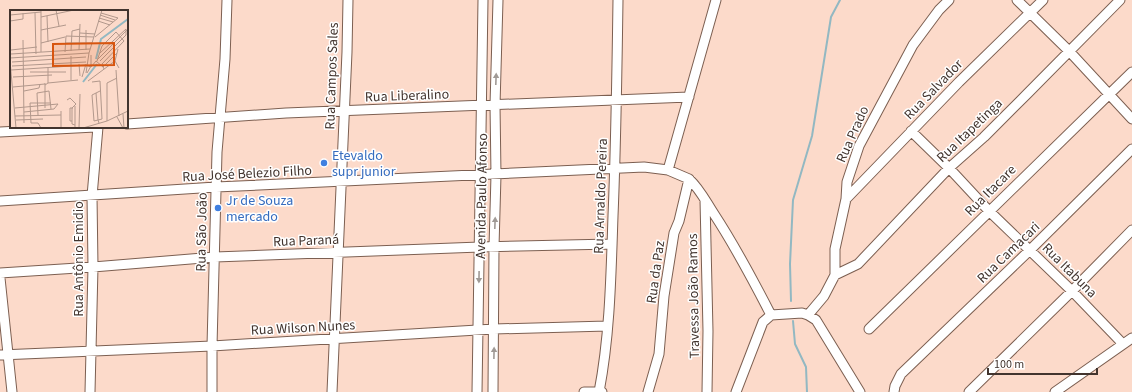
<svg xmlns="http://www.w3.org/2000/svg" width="1132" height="392" viewBox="0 0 1132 392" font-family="'Source Sans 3',sans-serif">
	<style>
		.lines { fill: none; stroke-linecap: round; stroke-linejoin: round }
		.stream { stroke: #92b8c2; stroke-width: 2 }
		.street-casing { stroke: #7c5f51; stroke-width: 11 }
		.street { stroke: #fff; stroke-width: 9 }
		.oneway { fill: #a09a96 }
		.shop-dot { fill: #3f7fe0; stroke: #fff; stroke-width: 1.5 }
		.labels { text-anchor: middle; stroke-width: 3; stroke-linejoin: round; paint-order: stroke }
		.street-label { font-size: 14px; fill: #42342e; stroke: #fff }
		.shop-label { font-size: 14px; fill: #366cbe; stroke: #fff; text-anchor: start }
		.inset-river { fill: none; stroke: #92b8c2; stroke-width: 2 }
		.inset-road { fill: none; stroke: #b2988c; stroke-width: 1 }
		.view { fill: #d7550f; fill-opacity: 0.15; stroke: #d7550f; stroke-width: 2 }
		.inset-edge { fill: none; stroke: #42342e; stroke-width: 2 }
	</style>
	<rect width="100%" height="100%" fill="#fcdaca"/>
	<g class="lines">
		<path class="stream" d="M791,301L790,264L793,200L812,136L831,17L840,0
			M793,321L795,344L806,367L807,392"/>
		<defs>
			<path id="street" d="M1017,0L1069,51L1132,119
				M127,124L286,113L689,97
				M911,131L949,168L989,211L1072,291L1123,344
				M0,132L95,127
				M689,179C700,189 706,202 714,214C735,246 753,280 771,315
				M846,199L959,82L1043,0
				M705,200L708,331L707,392
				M0,201L216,187L644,167L668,170L716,0
				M0,273L93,267L215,257L480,247L612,244
				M835,275L858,264L949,168L984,137L1027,94L1120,0
				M0,278L12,392
				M808,315L824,296L835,275V249L846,199L847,182L859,146L913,45L939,10L949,0
				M869,329L1132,72
				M0,355L212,346L494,329L607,326
				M90,392L93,267L92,196L98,127
				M212,392V346L217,152L225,59L227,0
				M332,392L347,52L348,0
				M477,392L483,0
				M493,392L494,247L496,175L495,105L498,0
				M584,392H602
				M599,392C610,335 611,275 613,216C616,144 617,72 618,0
				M648,392L659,354L664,296L674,233L679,221L689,179L668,170
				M736,392L763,322L771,315L802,313L808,315L816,320L860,392
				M894,392L895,386L901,374L1030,250L1132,149
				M969,392L1072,291L1132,230
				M1055,392L1132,338"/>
		</defs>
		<use href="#street" class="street-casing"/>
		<use href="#street" class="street"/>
	</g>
	<defs><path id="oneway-solid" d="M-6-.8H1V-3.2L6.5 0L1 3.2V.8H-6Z"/></defs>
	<g class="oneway">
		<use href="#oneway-solid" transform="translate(496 79) rotate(-88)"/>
		<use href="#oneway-solid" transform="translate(495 223) rotate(-88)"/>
		<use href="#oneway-solid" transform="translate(479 277) rotate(91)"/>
		<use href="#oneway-solid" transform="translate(494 353) rotate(-89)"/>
	</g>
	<g class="shop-dot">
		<circle cx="324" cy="163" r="4"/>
		<circle cx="218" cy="208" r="4"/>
	</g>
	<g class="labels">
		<g class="street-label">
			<text transform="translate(331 76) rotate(-88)" y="5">Rua Campos Sales</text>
			<text transform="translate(933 89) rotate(-46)" y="5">Rua Salvador</text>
			<text transform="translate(407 95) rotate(-2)" y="5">Rua Liberalino</text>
			<text transform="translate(969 130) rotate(-44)" y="5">Rua Itapetinga</text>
			<text transform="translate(852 134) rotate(-66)" y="5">Rua Prado</text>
			<text transform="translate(247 173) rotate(-3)" y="5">Rua José Belezio Filho</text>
			<text transform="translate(990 190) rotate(-45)" y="5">Rua Itacare</text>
			<text transform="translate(481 196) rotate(-89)" y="5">Avenida Paulo Afonso</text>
			<text transform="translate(600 196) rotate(-88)" y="5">Rua Arnaldo Pereira</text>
			<text transform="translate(201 232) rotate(-89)" y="5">Rua São João</text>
			<text transform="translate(306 240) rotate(-2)" y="5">Rua Paraná</text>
			<text transform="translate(1008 252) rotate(-44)" y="5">Rua Camacari</text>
			<text transform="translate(78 259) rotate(-90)" y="5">Rua Antônio Emidio</text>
			<text transform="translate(1070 270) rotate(45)" y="5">Rua Itabuna</text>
			<text transform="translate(655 272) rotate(-82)" y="5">Rua da Paz</text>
			<text transform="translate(693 296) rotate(-91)" y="5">Travessa João Ramos</text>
			<text transform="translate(303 327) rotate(-3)" y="5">Rua Wilson Nunes</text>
		</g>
		<g class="shop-label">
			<text x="332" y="160">Etevaldo<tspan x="332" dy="16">supr junior</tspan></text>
			<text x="226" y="205">Jr de Souza<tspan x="226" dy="16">mercado</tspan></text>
		</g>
	</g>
	<g transform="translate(10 10)">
		<rect width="118" height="118" fill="#fcdaca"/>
		<path class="inset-river" d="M86,49L91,29L118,9M73,72L87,54"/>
		<path class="inset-road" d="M46,0L49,16M25,3L26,44M0,5L31,2M90,5L105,10M37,6L38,32M31,7L64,0M89,8L103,12M0,11L13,9V3M88,11L100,15M31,20L56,15M70,23L85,24M85,27L108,8L91,3M13,30L14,113M31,33L55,27M55,33H82M108,39L105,51L109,58M1,40L27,37M69,40L70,14M76,40V20M61,41L62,21L70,19M31,42V0M55,42L56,26L84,27M90,43L116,19V25L90,51M1,44L80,39M0,48L79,43L92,0M88,49L117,20M0,51L6,118M87,51L92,36L106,22L114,31L92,54L94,59M2,52L76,47M69,54L70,66M2,56L76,52M93,57L107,43M1,60L76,55L81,57L86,51L93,57M106,60L109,106M20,62H56M76,63L79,43M77,63L81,56V45M3,67L42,65M72,67L76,54M61,70V46M78,71L105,51M82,72L90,71L92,109L88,110L89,113M35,73V98M38,73L68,70M35,75L38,73V57M3,77L35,74M14,81L29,78L30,74M86,83L82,85L84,111L88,110L86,83L90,81M57,90L60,88L66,94L62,98V114L65,115M20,93L21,113H28L31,118M20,93H41M5,98L48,94M51,101V118M14,102L44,99L48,94M113,104L114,118M28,105L27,83L39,81L41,99M5,106L51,105M107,107L113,118M6,110L33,109M62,111H60V98H63M97,111V73L107,68M65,118V96M69,118L70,84M73,118L97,111L118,101"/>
		<path class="view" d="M104,33V55L43,56V34Z"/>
		<rect width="118" height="118" class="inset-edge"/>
	</g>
	<path d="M988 368v6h109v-6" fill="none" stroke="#42342e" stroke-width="2"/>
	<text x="994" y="368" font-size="12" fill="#42342e" stroke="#ffffff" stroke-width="3" paint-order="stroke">100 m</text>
</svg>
